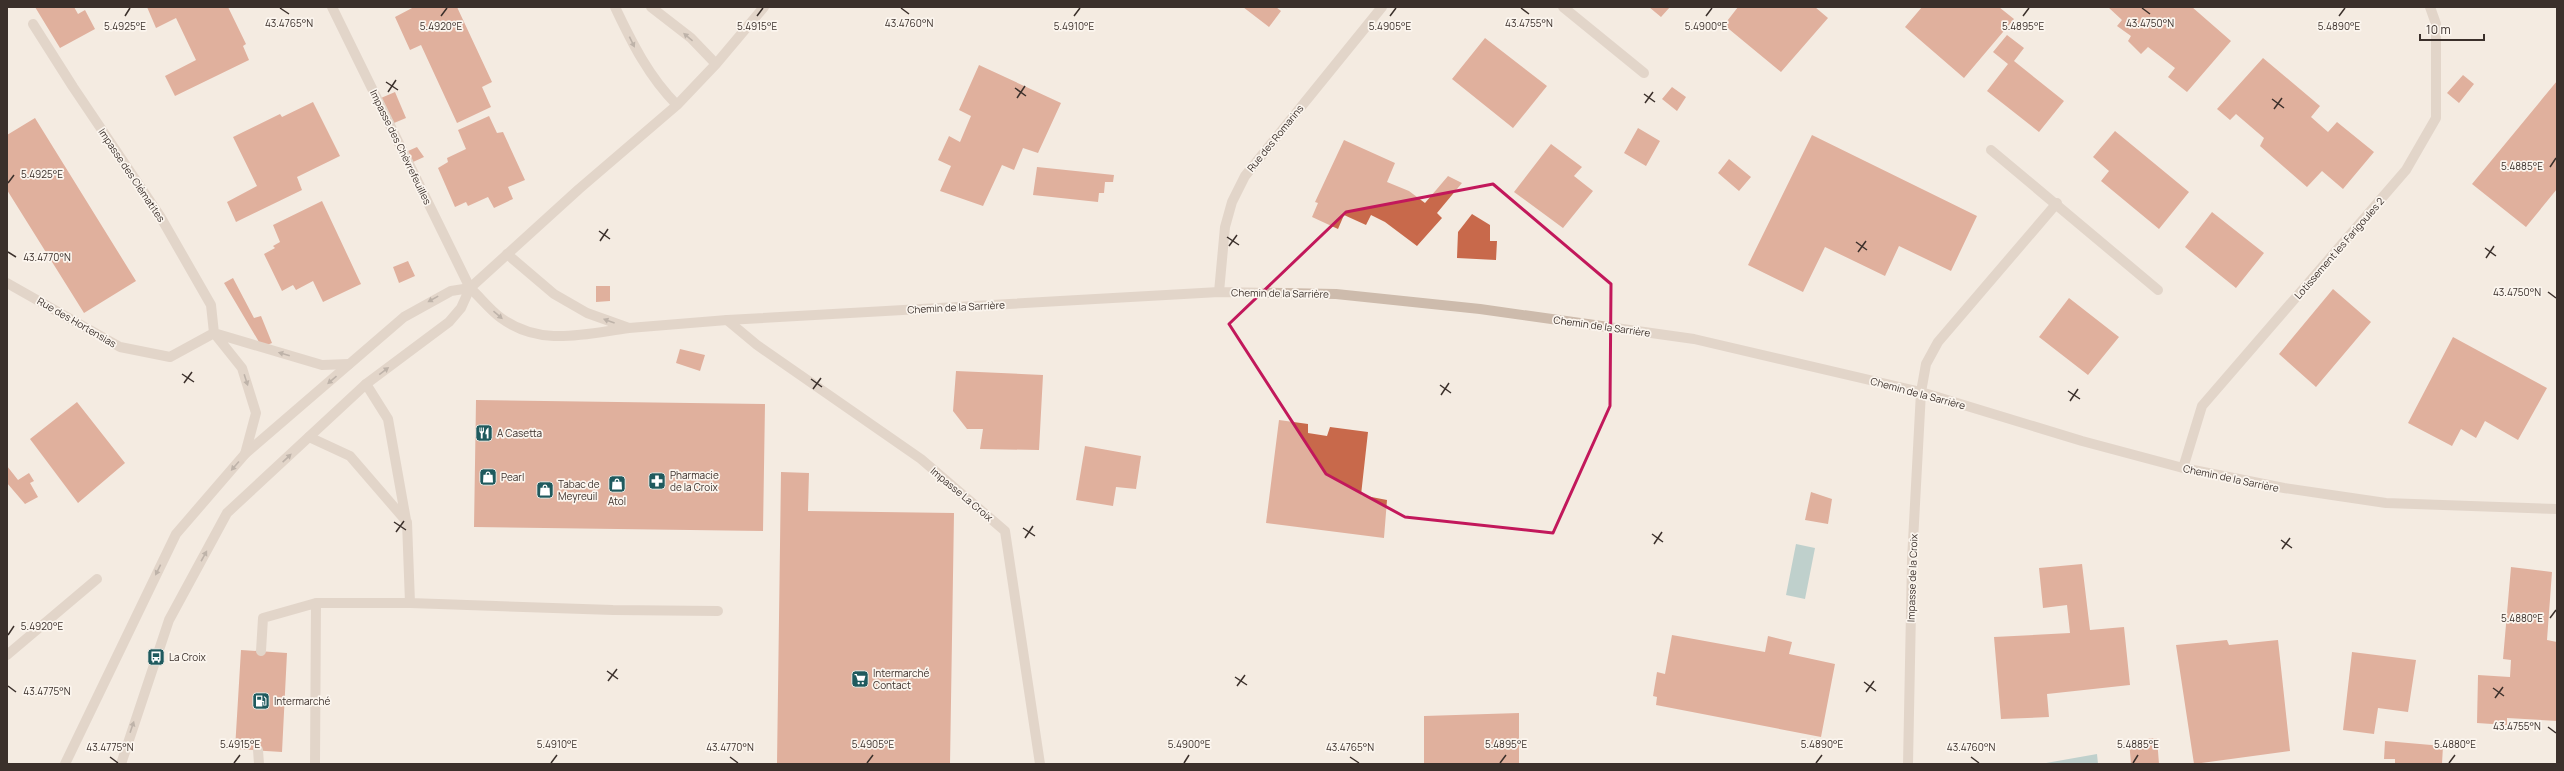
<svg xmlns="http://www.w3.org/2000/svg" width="2564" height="771" viewBox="0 0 2564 771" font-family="Manrope,sans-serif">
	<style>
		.water { fill: #7fb0b2 }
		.building { fill: #c8694b }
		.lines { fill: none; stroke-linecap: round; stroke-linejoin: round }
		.service { stroke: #cdbbac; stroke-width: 10 }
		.minor { stroke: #cdbbac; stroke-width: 10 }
		.tertiary { stroke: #cdbbac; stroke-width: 10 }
		.oneway { fill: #7d6f65 }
		.marked { fill: none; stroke: #c2185b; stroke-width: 3; stroke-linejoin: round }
		.ticks { fill: none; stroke: #3b302b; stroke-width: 1.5 }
		.labels { text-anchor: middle; stroke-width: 3.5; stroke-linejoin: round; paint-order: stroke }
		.street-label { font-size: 10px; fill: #3b302b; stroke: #fbf5ee }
		.poi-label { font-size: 10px; fill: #3b302b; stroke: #fbf5ee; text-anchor: start }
		.ticks-label { font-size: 10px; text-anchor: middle; fill: #3b302b; stroke: #fbf5ee; stroke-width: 3.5; stroke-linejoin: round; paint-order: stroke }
	</style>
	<rect width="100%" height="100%" fill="#f4ebe1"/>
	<path class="water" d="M1796,544L1815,548L1805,599L1786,595Z
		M2097,754L2098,764H2046V763Z"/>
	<path class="building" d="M35,7H74L78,14L85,10L95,29L60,48Z
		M147,7H228L246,44L243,46L249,60L175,96L165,76L196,60L176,18L156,28Z
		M414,7H457L492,82L482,87L491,107L457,123L421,45L410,50L395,17Z
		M1243,7H1276L1281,11L1269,27Z
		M1649,7H1670L1661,17Z
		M1738,7H1815L1828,18L1781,72L1724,25Z
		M1922,7H1999L2014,19L1964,78L1905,27Z
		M2108,7H2192L2231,41L2187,92L2168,77L2175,68L2148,47L2141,54L2128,41L2131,36L2117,26L2122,20Z
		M2007,35L2024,48L2014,61L2064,101L2039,132L1987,91L2008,64L1993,52Z
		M1485,38L1547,86L1513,128L1452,79Z
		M2263,58L2320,106L2311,117L2328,132L2337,122L2374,152L2343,189L2322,171L2307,187L2260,146L2264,138L2236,114L2230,120L2217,109Z
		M979,65L1061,103L1038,153L1023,148L1014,170L1002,165L983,206L940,191L951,166L938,160L949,136L960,142L971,116L959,110Z
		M2463,75L2474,84L2459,103L2447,93Z
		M2557,81V189L2526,227L2472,184Z
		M1672,87L1686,97L1677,111L1662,99Z
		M395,92L406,118L394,123L381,98Z
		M313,102L340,156L297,177L302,190L236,222L227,202L257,186L233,137L280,114L282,117Z
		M489,116L497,133L503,132L525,180L508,187L513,199L494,208L488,197L468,206L466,202L455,207L438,168L448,162L447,158L466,149L458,130Z
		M35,118L136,281L84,313L7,190V135Z
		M1638,128L1660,141L1646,166L1624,153Z
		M2115,131L2189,192L2159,229L2101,181L2109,171L2093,157Z
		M1812,135L1977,216L1951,271L1899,246L1885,276L1825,247L1803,292L1748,265Z
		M1344,140L1395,163L1387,182L1409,191L1425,203L1448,176L1462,183L1437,213L1442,218L1417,246L1385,222L1371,215L1366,225L1344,215L1338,229L1312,217L1318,203L1315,202Z
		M1551,144L1582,167L1574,176L1593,191L1563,228L1514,192Z
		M417,147L424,157L413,162L408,151Z
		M1729,159L1751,177L1739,191L1718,173Z
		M1037,167L1114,175L1113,182H1105L1104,193H1099L1098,202L1033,195Z
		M322,201L361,284L323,302L313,281L296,290L293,285L282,291L264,254L275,248L273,246L280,242L273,225Z
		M2212,212L2264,253L2236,288L2185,247Z
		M1472,214L1490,225V241H1497L1496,260L1457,258L1458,232Z
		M408,261L415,276L399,283L393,267Z
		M233,278L254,318L261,316L272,343L262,347L224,283Z
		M596,286H610V301L596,302Z
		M2333,289L2371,322L2316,387L2279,354Z
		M2069,298L2119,337L2088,375L2039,337Z
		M2453,337L2547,388L2518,440L2485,421L2476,438L2461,429L2452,446L2408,423Z
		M680,349L705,355L700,371L676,363Z
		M956,371L1043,375L1039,450L980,449L983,429H967L953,411Z
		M476,400L765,404L763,531L474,527Z
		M77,402L125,463L78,503L30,439Z
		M1279,420L1308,424V433L1327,436L1330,427L1368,432L1361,495L1387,500L1384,538L1266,523Z
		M1085,446L1141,456L1136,489L1116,487L1113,506L1076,500Z
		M7,466L18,480L29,473L34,481L30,483L38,497L25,504L7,483Z
		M781,472L809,473L808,511L954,513L950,764H777Z
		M1811,492L1832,499L1828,524L1805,520Z
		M2082,564L2090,630L2124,627L2130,685L2047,694L2049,717L2001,719L1994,637L2070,633L2067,605L2043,608L2039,568Z
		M2511,567L2552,572L2547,640L2557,642V721L2507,718V725L2477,723L2478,675L2510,677L2511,660L2503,659Z
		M1672,635L1765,652L1768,636L1792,642L1789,654L1835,664L1821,737L1656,705L1657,697L1653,696L1657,672L1665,674Z
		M2227,640L2229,645L2278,640L2290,751L2194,764L2176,645Z
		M241,650L287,653L282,752L235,749Z
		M2352,652L2416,660L2408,712L2378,708L2374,734L2343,730Z
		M1519,713V764H1424V716Z
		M2157,738L2159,764H2131L2129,740Z
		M2385,741L2443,746L2442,764H2395V759H2384Z"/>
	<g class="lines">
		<path class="service" d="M727,320L757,345L921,459L1005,531L1040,764
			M366,384L388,419L406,520
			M309,437L350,456L407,522L410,603H316L315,764
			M410,603L613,610L718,611
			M261,651L263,618L316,603
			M258,750L259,764"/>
		<path class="minor" d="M332,7L470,288C480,297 490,310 501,318C541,347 584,334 629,328L587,313L554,294L507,254
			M1563,7L1644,73
			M1991,150L2158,290
			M7,283L120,347L170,357L214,333L211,305L160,216L73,87L33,24
			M1219,292L1225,227L1232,202L1245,176L1382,7
			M629,328L727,320L1219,292L1336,294L1480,309L1694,339L1921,392L2082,441L2183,468L2284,488L2386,503L2557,509
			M245,454L256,413L242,368L214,333L322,365L349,364
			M2183,468L2202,406L2406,170L2436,118V24L2430,7
			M7,655L97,579
			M1908,764L1912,560L1921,392L1926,364L1938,342L2057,203"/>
		<path class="tertiary" d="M615,7C632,43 649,77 677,105
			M651,7L691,38L716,64
			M65,764L176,534L245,454L404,317L451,291L470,288
			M121,764L169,620L227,513L366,384L449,322L461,308L470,288L579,189L677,105L716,64L764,7"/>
	</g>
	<defs><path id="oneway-solid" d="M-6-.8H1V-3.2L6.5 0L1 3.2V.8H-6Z"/></defs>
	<g class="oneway">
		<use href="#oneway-solid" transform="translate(688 37) rotate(-140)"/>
		<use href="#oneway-solid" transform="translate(632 42) rotate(64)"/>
		<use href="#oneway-solid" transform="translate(433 299) rotate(151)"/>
		<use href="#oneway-solid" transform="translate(498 315) rotate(41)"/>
		<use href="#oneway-solid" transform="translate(609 321) rotate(-160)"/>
		<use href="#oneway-solid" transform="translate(284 354) rotate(-164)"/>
		<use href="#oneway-solid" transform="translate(384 371) rotate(-37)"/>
		<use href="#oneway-solid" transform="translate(246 380) rotate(72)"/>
		<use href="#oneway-solid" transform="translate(332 380) rotate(139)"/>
		<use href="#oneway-solid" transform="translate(287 458) rotate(-43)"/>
		<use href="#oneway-solid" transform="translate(235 466) rotate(131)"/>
		<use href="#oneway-solid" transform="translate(204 556) rotate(-61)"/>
		<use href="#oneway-solid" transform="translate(158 570) rotate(116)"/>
		<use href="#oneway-solid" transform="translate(132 727) rotate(-71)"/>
	</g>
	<path d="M0 0H2564V771H0ZM1493,184L1611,284L1610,406L1553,533L1405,517L1326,474L1229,324L1346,212Z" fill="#f4ebe1" fill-opacity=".55" fill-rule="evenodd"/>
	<path class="marked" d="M1493,184L1611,284L1610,406L1553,533L1405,517L1326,474L1229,324L1346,212Z"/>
	<path class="ticks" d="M280,8L289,14M901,8L909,14M1521,8L1529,14M2142,8L2150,14M125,16L130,8M441,16L447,8M757,16L763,8M1074,16L1080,8M1390,16L1396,8M1706,16L1712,8M2023,16L2029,8M2339,16L2345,8M386,82L398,90M1015,88L1026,96M388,92L396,80M1644,94L1655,102M1017,98L1025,86M2272,99L2284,108M1645,103L1653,92M2274,109L2282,98M2550,167L2556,158M8,183L14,175M599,231L610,239M1227,237L1239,245M600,241L608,229M1856,242L1867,250M1229,246L1237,235M2485,248L2496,256M8,252L16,257M1858,252L1866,241M2486,258L2494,246M2548,292L2556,298M182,374L194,382M811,379L822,387M184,383L192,372M1440,385L1451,393M813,389L821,378M2068,391L2080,399M1441,395L1449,383M2070,401L2078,389M394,522L406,530M1023,528L1035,536M396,532L404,521M1652,534L1663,542M1025,538L1033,526M2281,540L2292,548M1654,544L1662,532M2282,549L2290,538M2550,618L2556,610M8,635L14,626M607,671L618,679M1235,677L1247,685M608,681L617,669M1864,682L1876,691M8,686L16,692M1237,686L1245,675M2493,688L2504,696M1866,692L1874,681M2495,698L2503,687M2548,727L2556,733M110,757L118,763M730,757L738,763M1350,757L1359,763M1971,757L1979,763M234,763L240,755M551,763L557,755M867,763L873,755M1184,763L1189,755M1500,763L1506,755M1816,763L1822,755M2133,763L2138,755M2449,763L2455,755"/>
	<defs>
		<symbol id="restaurant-square" viewBox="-11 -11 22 22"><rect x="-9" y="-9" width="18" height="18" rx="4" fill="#1f5a5e" stroke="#fbf5ee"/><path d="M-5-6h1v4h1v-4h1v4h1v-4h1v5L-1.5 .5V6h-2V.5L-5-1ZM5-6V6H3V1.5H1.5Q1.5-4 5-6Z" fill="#fff"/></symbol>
		<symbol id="shop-square" viewBox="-11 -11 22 22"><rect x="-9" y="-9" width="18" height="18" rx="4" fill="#1f5a5e" stroke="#fbf5ee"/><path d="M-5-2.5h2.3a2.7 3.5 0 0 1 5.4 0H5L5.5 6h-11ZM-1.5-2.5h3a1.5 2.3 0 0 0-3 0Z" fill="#fff"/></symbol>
		<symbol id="pharmacy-square" viewBox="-11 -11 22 22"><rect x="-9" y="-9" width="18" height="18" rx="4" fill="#1f5a5e" stroke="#fbf5ee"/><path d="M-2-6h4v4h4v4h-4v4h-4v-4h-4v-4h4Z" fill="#fff"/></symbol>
		<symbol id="bus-square" viewBox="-11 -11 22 22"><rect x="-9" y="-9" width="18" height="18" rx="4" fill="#1f5a5e" stroke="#fbf5ee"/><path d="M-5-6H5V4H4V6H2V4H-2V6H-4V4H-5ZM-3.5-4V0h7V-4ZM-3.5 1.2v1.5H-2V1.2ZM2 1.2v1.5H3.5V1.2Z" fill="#fff"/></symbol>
		<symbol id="supermarket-square" viewBox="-11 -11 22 22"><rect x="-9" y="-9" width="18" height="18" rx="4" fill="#1f5a5e" stroke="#fbf5ee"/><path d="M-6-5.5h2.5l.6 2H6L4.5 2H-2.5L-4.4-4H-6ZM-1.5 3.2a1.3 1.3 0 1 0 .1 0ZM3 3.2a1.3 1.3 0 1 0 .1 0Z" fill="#fff"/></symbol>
		<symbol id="fuel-square" viewBox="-11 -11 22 22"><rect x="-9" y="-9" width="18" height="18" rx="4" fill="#1f5a5e" stroke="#fbf5ee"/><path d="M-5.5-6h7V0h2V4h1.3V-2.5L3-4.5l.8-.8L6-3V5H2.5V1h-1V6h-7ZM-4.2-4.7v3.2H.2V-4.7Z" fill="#fff"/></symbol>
	</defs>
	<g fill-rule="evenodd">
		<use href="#restaurant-square" x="474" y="423" width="20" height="20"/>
		<use href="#shop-square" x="478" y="467" width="20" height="20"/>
		<use href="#pharmacy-square" x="647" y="471" width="20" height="20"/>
		<use href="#shop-square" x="607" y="474" width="20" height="20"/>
		<use href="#shop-square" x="535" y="480" width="20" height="20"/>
		<use href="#bus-square" x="146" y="647" width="20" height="20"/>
		<use href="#supermarket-square" x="850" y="669" width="20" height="20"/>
		<use href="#fuel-square" x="251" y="691" width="20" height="20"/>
	</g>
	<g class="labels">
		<g class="street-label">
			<text transform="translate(1275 138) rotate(-51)" y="4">Rue des Romarins</text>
			<text transform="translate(401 147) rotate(64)" y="4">Impasse des Chèvrefeuilles</text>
			<text transform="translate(132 175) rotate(56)" y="4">Impasse des Clématites</text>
			<text transform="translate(2339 248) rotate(-49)" y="4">Lotissement les Farigoules 2</text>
			<text transform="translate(1280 293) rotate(1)" y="4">Chemin de la Sarrière</text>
			<text transform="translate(956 307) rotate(-3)" y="4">Chemin de la Sarrière</text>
			<text transform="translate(77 322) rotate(30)" y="4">Rue des Hortensias</text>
			<text transform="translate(1602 326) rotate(8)" y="4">Chemin de la Sarrière</text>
			<text transform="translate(1918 393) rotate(15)" y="4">Chemin de la Sarrière</text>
			<text transform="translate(2231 478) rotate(12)" y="4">Chemin de la Sarrière</text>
			<text transform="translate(962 494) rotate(40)" y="4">Impasse La Croix</text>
			<text transform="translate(1912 578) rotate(-88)" y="4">Impasse de la Croix</text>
		</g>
		<g class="poi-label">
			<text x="497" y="437">A Casetta</text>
			<text x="670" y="479">Pharmacie<tspan x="670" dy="12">de la Croix</tspan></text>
			<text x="501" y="481">Pearl</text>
			<text x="558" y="488">Tabac de<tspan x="558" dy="12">Meyreuil</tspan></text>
			<text x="617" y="505" text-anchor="middle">Atol</text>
			<text x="169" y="661">La Croix</text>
			<text x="873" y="677">Intermarché<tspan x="873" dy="12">Contact</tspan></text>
			<text x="274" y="705">Intermarché</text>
		</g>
	</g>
	<g class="ticks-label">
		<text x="289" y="27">43.4765°N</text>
		<text x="909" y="27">43.4760°N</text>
		<text x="1529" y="27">43.4755°N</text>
		<text x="2150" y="27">43.4750°N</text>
		<text x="125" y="30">5.4925°E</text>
		<text x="441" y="30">5.4920°E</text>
		<text x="757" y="30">5.4915°E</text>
		<text x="1074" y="30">5.4910°E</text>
		<text x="1390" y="30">5.4905°E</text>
		<text x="1706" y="30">5.4900°E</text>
		<text x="2023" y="30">5.4895°E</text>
		<text x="2339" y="30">5.4890°E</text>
		<text x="2522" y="170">5.4885°E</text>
		<text x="42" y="178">5.4925°E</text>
		<text x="47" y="261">43.4770°N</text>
		<text x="2517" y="296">43.4750°N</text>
		<text x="2522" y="622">5.4880°E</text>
		<text x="42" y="630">5.4920°E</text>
		<text x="47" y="695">43.4775°N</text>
		<text x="2517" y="730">43.4755°N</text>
		<text x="240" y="748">5.4915°E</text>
		<text x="557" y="748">5.4910°E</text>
		<text x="873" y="748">5.4905°E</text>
		<text x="1189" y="748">5.4900°E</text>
		<text x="1506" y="748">5.4895°E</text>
		<text x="1822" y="748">5.4890°E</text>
		<text x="2138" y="748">5.4885°E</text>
		<text x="2455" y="748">5.4880°E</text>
		<text x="110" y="751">43.4775°N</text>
		<text x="730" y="751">43.4770°N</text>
		<text x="1350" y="751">43.4765°N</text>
		<text x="1971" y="751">43.4760°N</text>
	</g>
	<rect width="2564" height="771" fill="none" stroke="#3b302b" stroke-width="16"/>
	<path d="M2420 34v6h64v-6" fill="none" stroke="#3b302b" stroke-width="2"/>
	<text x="2426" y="34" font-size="12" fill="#3b302b" stroke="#fbf5ee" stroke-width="3" paint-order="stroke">10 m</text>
</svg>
